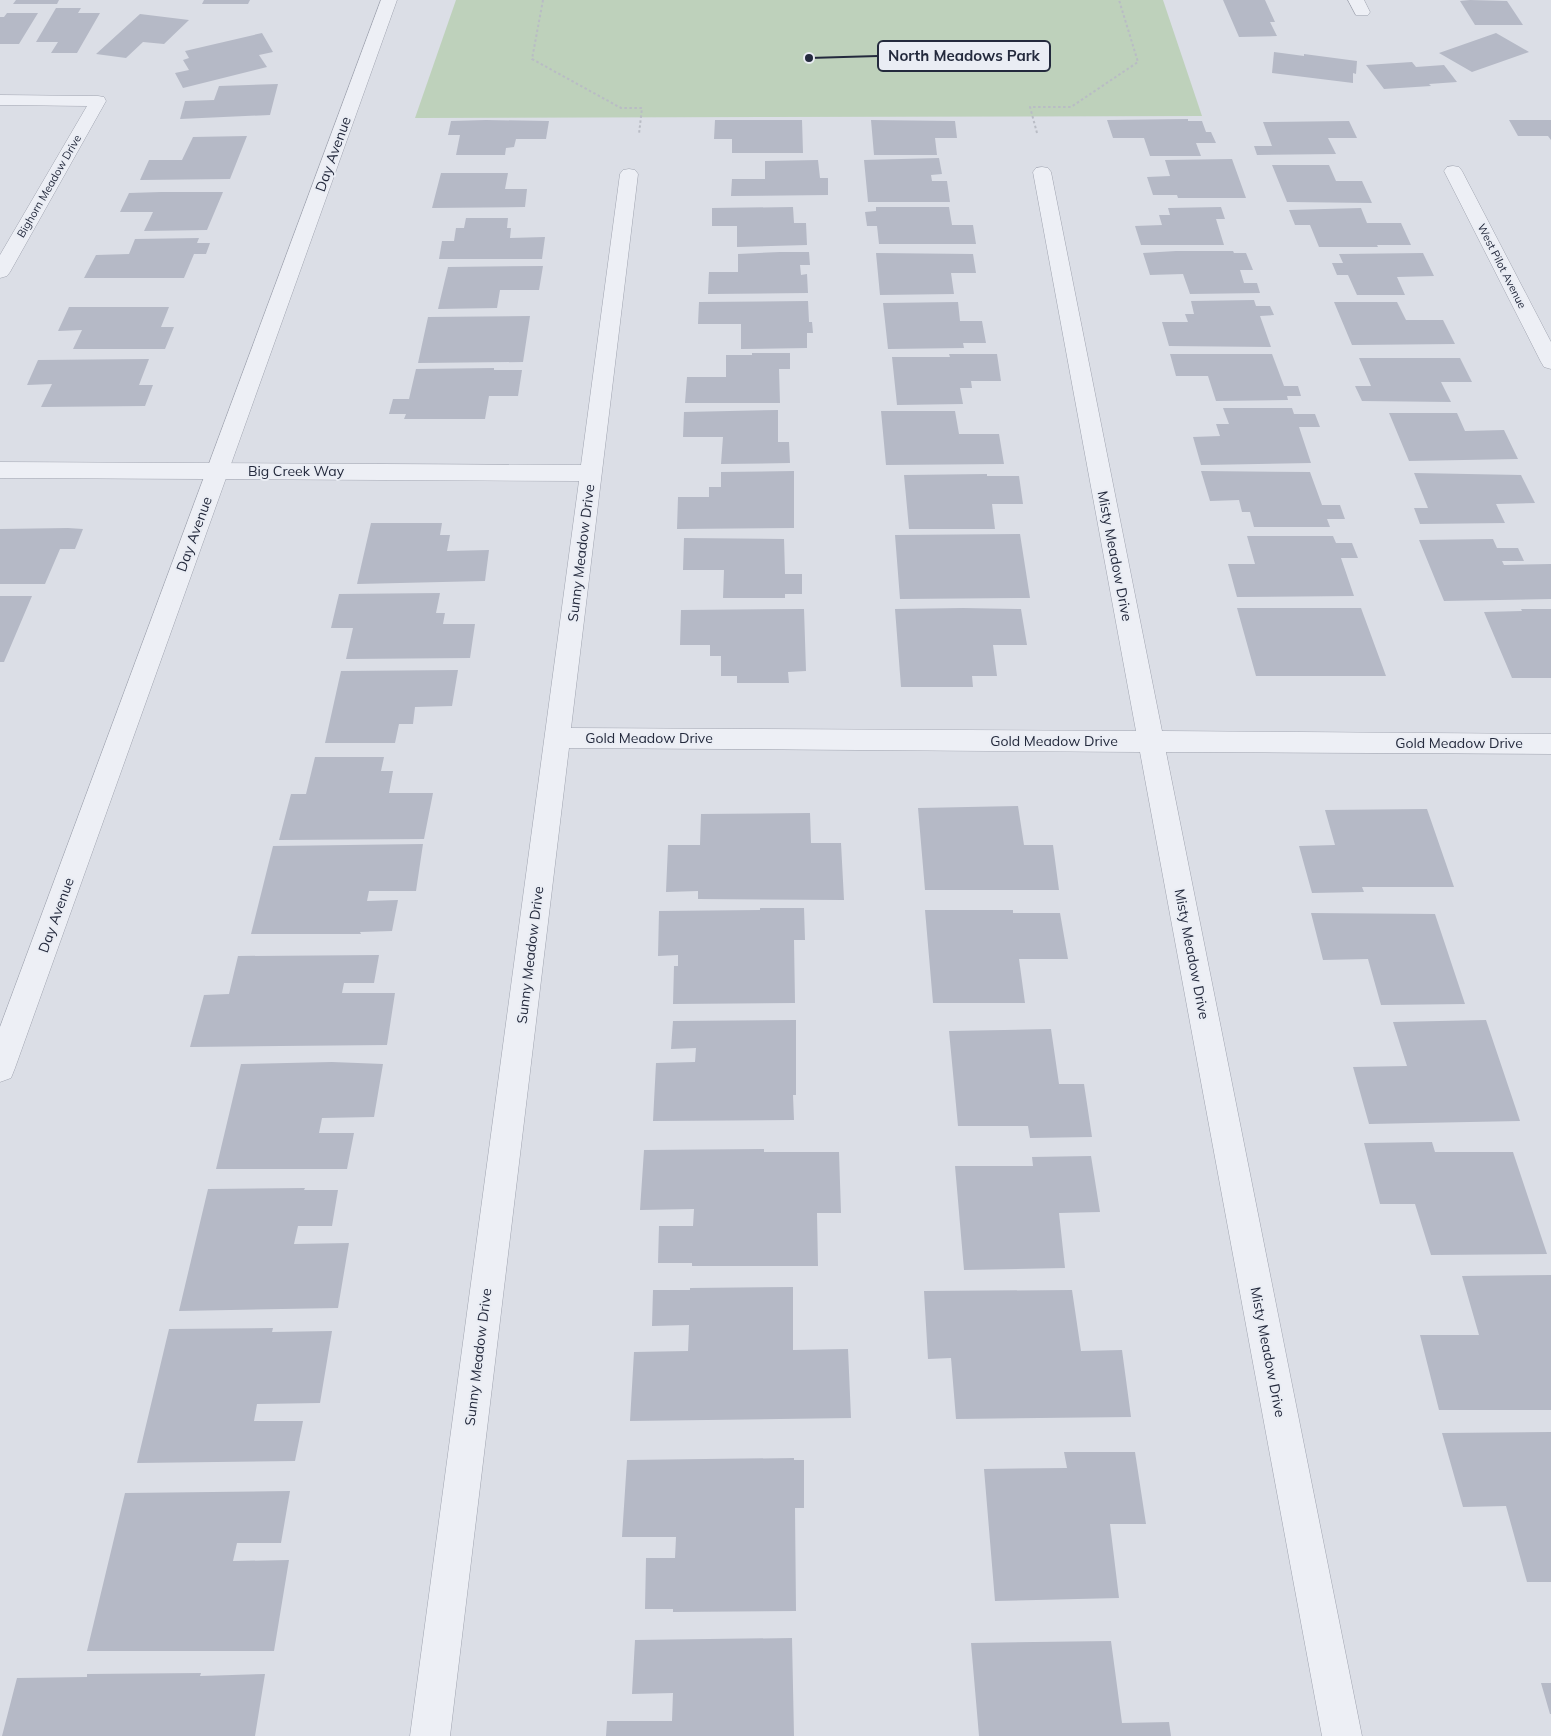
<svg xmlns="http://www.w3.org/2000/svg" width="1551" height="1736" viewBox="0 0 1551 1736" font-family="Mulish,sans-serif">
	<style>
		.green { fill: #bed1bb }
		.building { fill: #b5b9c6 }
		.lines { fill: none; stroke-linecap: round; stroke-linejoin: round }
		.minor-casing { stroke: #a0a4b0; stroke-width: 1 }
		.tertiary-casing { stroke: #a0a4b0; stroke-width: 1 }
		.path { stroke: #b9bcc5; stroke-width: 2; stroke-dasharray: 2.5 2.5; stroke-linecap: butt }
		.minor { fill: #edeff5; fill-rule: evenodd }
		.tertiary { fill: #edeff5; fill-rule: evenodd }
		.labels { text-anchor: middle; stroke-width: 4; stroke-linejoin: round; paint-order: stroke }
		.far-street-label { font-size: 11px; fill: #242a3d; stroke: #eaedf4 }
		.street-label { font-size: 14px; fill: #242a3d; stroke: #eaedf4 }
		.leader { fill: none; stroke: #242a3d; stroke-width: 2 }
		.callout-dot { fill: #242a3d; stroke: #eaedf4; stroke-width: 2 }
		.callout { fill: #eaedf4; stroke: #242a3d; stroke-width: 2 }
		.callout-label { font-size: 15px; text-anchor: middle; font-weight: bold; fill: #242a3d }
	</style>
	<rect width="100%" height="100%" fill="#dbdee6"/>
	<path class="green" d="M456,0H1163L1202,116L415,118Z"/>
	<path class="building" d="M16,0H59L57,4H13Z
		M204,0H250L248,4H202Z
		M1223,0H1265L1275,22H1270L1277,36L1239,37Z
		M1470,0L1507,1L1523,25H1475L1460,1Z
		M56,8H81L78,13H100L77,53H51L58,42H36Z
		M7,13H38L19,44H0V17H4Z
		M140,14L189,20L164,44L143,42L126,58L96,54Z
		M262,33L273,52L259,55L267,67L183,88L175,73L189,70L183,60L189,58L185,51Z
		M1496,33L1529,52L1472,72L1439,53Z
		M1274,52L1304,56V54L1357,61L1356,74L1353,73V83L1272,73Z
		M1412,62L1416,67L1444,65L1457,82L1429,84L1431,86L1384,89L1366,65Z
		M278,84L270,115L180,119L185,101L214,100L219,86Z
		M1188,119V121H1202L1206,132H1211L1216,143H1196L1201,156H1150L1144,138H1113L1107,120Z
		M486,120L549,121L546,139H516L514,147L506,148L505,155H456L460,135H448L451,121Z
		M715,120H802L803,153H732V139H714Z
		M871,120L955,121L957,138H935L937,155H874Z
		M1509,120H1551V140L1548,136H1518Z
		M1349,121L1357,138H1328L1336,154L1257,155L1254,146H1272L1263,122Z
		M247,136L230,179L140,180L149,160H182L193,137Z
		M939,158L942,174L931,175L932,181H947L950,202H868L864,160Z
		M1232,159L1246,198H1178L1177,195H1153L1147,177L1170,176L1165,160Z
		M818,160L820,178H828V195L731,196L732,179H765V161Z
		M1272,165H1329L1336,181H1362L1372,203L1287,202Z
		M441,173H508L505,189H527L525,207L432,208Z
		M161,192H223L207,230L144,231L153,212H120L129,193Z
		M793,207L794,223H806L807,245L737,247V226H712V208Z
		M876,207H949L952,225H973L976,244H879L877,226H867L865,212L876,211Z
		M1221,207L1225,219H1216L1224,245H1141L1135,226L1162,225L1159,215H1170L1168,208Z
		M1361,208L1367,223H1401L1411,245H1377L1378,247H1319L1310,225H1295L1289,210Z
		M466,218H508L507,228H511L510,238L545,237L542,259H439L442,241H454L456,228H464Z
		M199,238L197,243H210L206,254H194L184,278H84L96,255L129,254L135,239Z
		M1176,251H1233L1234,253H1246L1253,270H1240L1244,283H1257L1260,293L1190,294L1183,274L1150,275L1143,253Z
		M780,252H809L810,265H800L801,275L807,274L808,293L708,294L709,272H738V254Z
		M876,253L973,254L976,273H951L954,294L880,295Z
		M1423,253L1434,276L1397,277L1405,295H1357L1348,275H1337L1332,263H1343L1339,254Z
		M543,266L539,290H500L497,308L438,309L448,267Z
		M1254,300L1256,306H1270L1274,315L1260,316L1271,347L1169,346L1162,322H1188L1185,314H1194L1191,301Z
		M808,301L809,322H812L813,333H807V348L741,349V324H698L699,302Z
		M958,302L960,321H982L986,343H963L964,348L888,349L883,303Z
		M1334,302H1397L1406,320H1443L1455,344L1352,345Z
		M69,307H169L161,327H174L165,349H73L82,330L58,331Z
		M530,316L523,362L418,363L428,317Z
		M752,353H790V369H779L780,403H685L687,377H726V355H752Z
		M949,354H997L1001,381H971L972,388H960L963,404L897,405L892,357H950Z
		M1170,354H1272L1284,386H1298L1301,396H1287L1288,400L1216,401L1208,376H1176Z
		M1359,358H1460L1472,382H1441L1451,402L1362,401L1355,386H1371Z
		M149,359L139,385H153L145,406L41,407L52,384L27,385L38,360Z
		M494,368V370H522L518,396H489L485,419H404L406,414H389L393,399H409L416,369Z
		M1223,408H1292L1294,414H1315L1320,427H1299L1311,463L1201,465L1193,437L1220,436L1216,424H1229Z
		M778,410V442H789L790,463L721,464L723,437H683L684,412Z
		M881,411H955L959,434H999L1004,464L886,465Z
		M1389,413H1457L1465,431L1504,430L1518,459L1409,461Z
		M794,471V528L677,529L678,497H709V487H721V472Z
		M1201,471L1310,472L1322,505H1340L1345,519H1327L1330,527H1254L1250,512H1242L1239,500L1210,501Z
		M1414,473L1521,475L1535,503L1496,504L1505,523L1420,524L1414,508H1428Z
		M987,474V476H1019L1023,504H992L995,529H909L904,475Z
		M371,523H442L440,535H450L447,551L489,550L485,581L357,584Z
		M0,529L68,528L83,529L75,549H60L45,584H0Z
		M1020,534L1030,598L900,599L895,535Z
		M1247,536H1333L1336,543H1352L1358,558H1341L1354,596L1237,597L1228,564H1255Z
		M684,538L784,539L785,574H802V594H785V598H723L724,570H683Z
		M1493,539L1497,548H1518L1524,561H1502L1504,565L1551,564V599L1444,601L1419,540Z
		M440,593L436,613H445L443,624H475L470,658L346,659L353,628H331L339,594Z
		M0,596H32L4,662H0Z
		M963,608L1021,609L1027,645H993L997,676H972L973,687H901L895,609Z
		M1237,608H1361L1386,676H1256Z
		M804,609L806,671L788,672L789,683H737V676H721V656H710V645H680L681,610Z
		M1521,609H1551V678H1512L1484,612L1522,611Z
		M458,670L452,706L415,707L413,724H399L395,743H325L341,671Z
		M315,757H384L381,771H393L389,793H433L424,839L279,840L291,794H306Z
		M1018,806L1024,845H1053L1059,890H925L918,808Z
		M1427,809L1454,887H1362L1364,892L1312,893L1299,846L1335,845L1325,810Z
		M810,813L811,843H841L844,900L698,899V891L666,892L668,845H700L701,814Z
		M423,844L416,891H369L367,901L398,900L392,931L360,932L361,934H251L273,846Z
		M760,908H804L805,940H794L795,1003L673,1004L674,966H678V955L658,956L659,911L760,910Z
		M925,910H1013V913H1060L1068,959H1019L1025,1003H933Z
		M1311,913L1435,914L1465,1004L1381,1005L1368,959L1323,960Z
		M379,955L374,983H344L342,993H395L387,1045L190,1047L204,995L229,994L238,956Z
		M796,1020V1095H793L794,1120L653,1121L656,1063L695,1062L696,1048L671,1049L673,1021Z
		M1486,1020L1520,1121L1369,1124L1353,1067L1407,1066L1393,1022Z
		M1051,1029L1059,1084H1084L1092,1137L1030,1138L1028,1126H958L949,1031Z
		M332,1062L383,1064L374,1117L322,1118L319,1133H354L347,1169H216L241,1064Z
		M1432,1142L1435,1152H1513L1547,1254L1431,1255L1415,1204H1380L1364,1143Z
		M764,1149V1152H839L841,1213H817L818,1266H692V1263H658L659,1226H693L694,1209L640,1210L644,1150Z
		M1091,1156L1100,1212L1059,1213L1065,1268L964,1270L955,1166H1033L1032,1157Z
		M305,1188L304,1190H338L332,1226H298L294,1244L349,1243L338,1308L179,1311L208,1189Z
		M1551,1275V1410H1439L1420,1335H1479L1462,1276Z
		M793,1287V1350L848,1349L851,1418L630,1421L634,1352L688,1351L689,1325L652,1326L653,1290H690V1288Z
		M1072,1290L1081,1351L1122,1350L1131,1417L956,1419L951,1358L928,1359L924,1291Z
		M273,1328L272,1332L332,1331L320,1403L257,1404L254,1421H303L295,1461L137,1463L169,1329Z
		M1551,1432V1582H1527L1506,1506L1463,1507L1442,1433Z
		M1064,1452H1135L1146,1524H1110L1119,1598L995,1601L984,1469L1067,1468Z
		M794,1458V1460H804V1508H795L796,1611L673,1612V1609H645L646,1558H675L676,1537H622L627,1460Z
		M290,1491L281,1543H237L233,1561L289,1560L274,1651H87L125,1493Z
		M792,1638L794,1736H606L607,1721H672L673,1693L632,1694L635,1640Z
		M1111,1641L1122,1723L1169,1722L1171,1736H979L971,1643Z
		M201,1673L200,1676L265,1674L255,1736H2L17,1678L87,1677V1674Z
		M1541,1683H1551V1714H1550Z"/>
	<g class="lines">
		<defs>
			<path id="minor" d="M1348,0H1364L1370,12L1368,15H1356Z
				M0,95L98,96L104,97L106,101L10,272L7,276L0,278V255L87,106L0,105Z
				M1453,166L1459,167L1462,171L1551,342V369L1544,367L1541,362L1444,171L1447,167Z
				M1042,167L1048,168L1051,172L1162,731L1551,734V754L1166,752L1362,1736H1322L1140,752L569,748L450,1736H410L579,481L0,478V462L581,465L620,174L623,170L629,169L635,170L638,174L571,728L1136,731L1033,172L1036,168Z"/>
			<path id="tertiary" d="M381,0H397L15,1068L11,1078L0,1082V1027Z"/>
		</defs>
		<use href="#minor" class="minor-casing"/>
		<use href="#tertiary" class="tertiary-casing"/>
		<path class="path" d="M543,0L532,59L621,108H642L639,134
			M1037,133L1030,107H1071L1138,62L1119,0"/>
		<use href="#minor" class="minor"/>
		<use href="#tertiary" class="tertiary"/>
	</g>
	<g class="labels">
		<g class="far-street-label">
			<text transform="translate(49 186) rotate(-60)" y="4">Bighorn Meadow Drive</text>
			<text transform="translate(1502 266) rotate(63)" y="4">West Pilot Avenue</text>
		</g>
		<g class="street-label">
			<text transform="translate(333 154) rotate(-70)" y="5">Day Avenue</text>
			<text x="296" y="476">Big Creek Way</text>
			<text transform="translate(194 534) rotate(-70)" y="5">Day Avenue</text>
			<text transform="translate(581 553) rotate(-83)" y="5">Sunny Meadow Drive</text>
			<text transform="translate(1115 556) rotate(79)" y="5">Misty Meadow Drive</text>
			<text x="649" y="743">Gold Meadow Drive</text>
			<text x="1054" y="746">Gold Meadow Drive</text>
			<text x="1459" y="748">Gold Meadow Drive</text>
			<text transform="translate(56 915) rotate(-70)" y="5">Day Avenue</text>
			<text transform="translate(1192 954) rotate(79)" y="5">Misty Meadow Drive</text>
			<text transform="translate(530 955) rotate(-83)" y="5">Sunny Meadow Drive</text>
			<text transform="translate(1268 1352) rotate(79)" y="5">Misty Meadow Drive</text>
			<text transform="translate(478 1357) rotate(-83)" y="5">Sunny Meadow Drive</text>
		</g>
	</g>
	<path class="leader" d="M809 58L878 56"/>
	<circle class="callout-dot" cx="809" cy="58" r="5"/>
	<rect class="callout" x="878" y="41" width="172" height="30" rx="5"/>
	<g class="callout-label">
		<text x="964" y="61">North Meadows Park</text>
	</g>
</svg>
